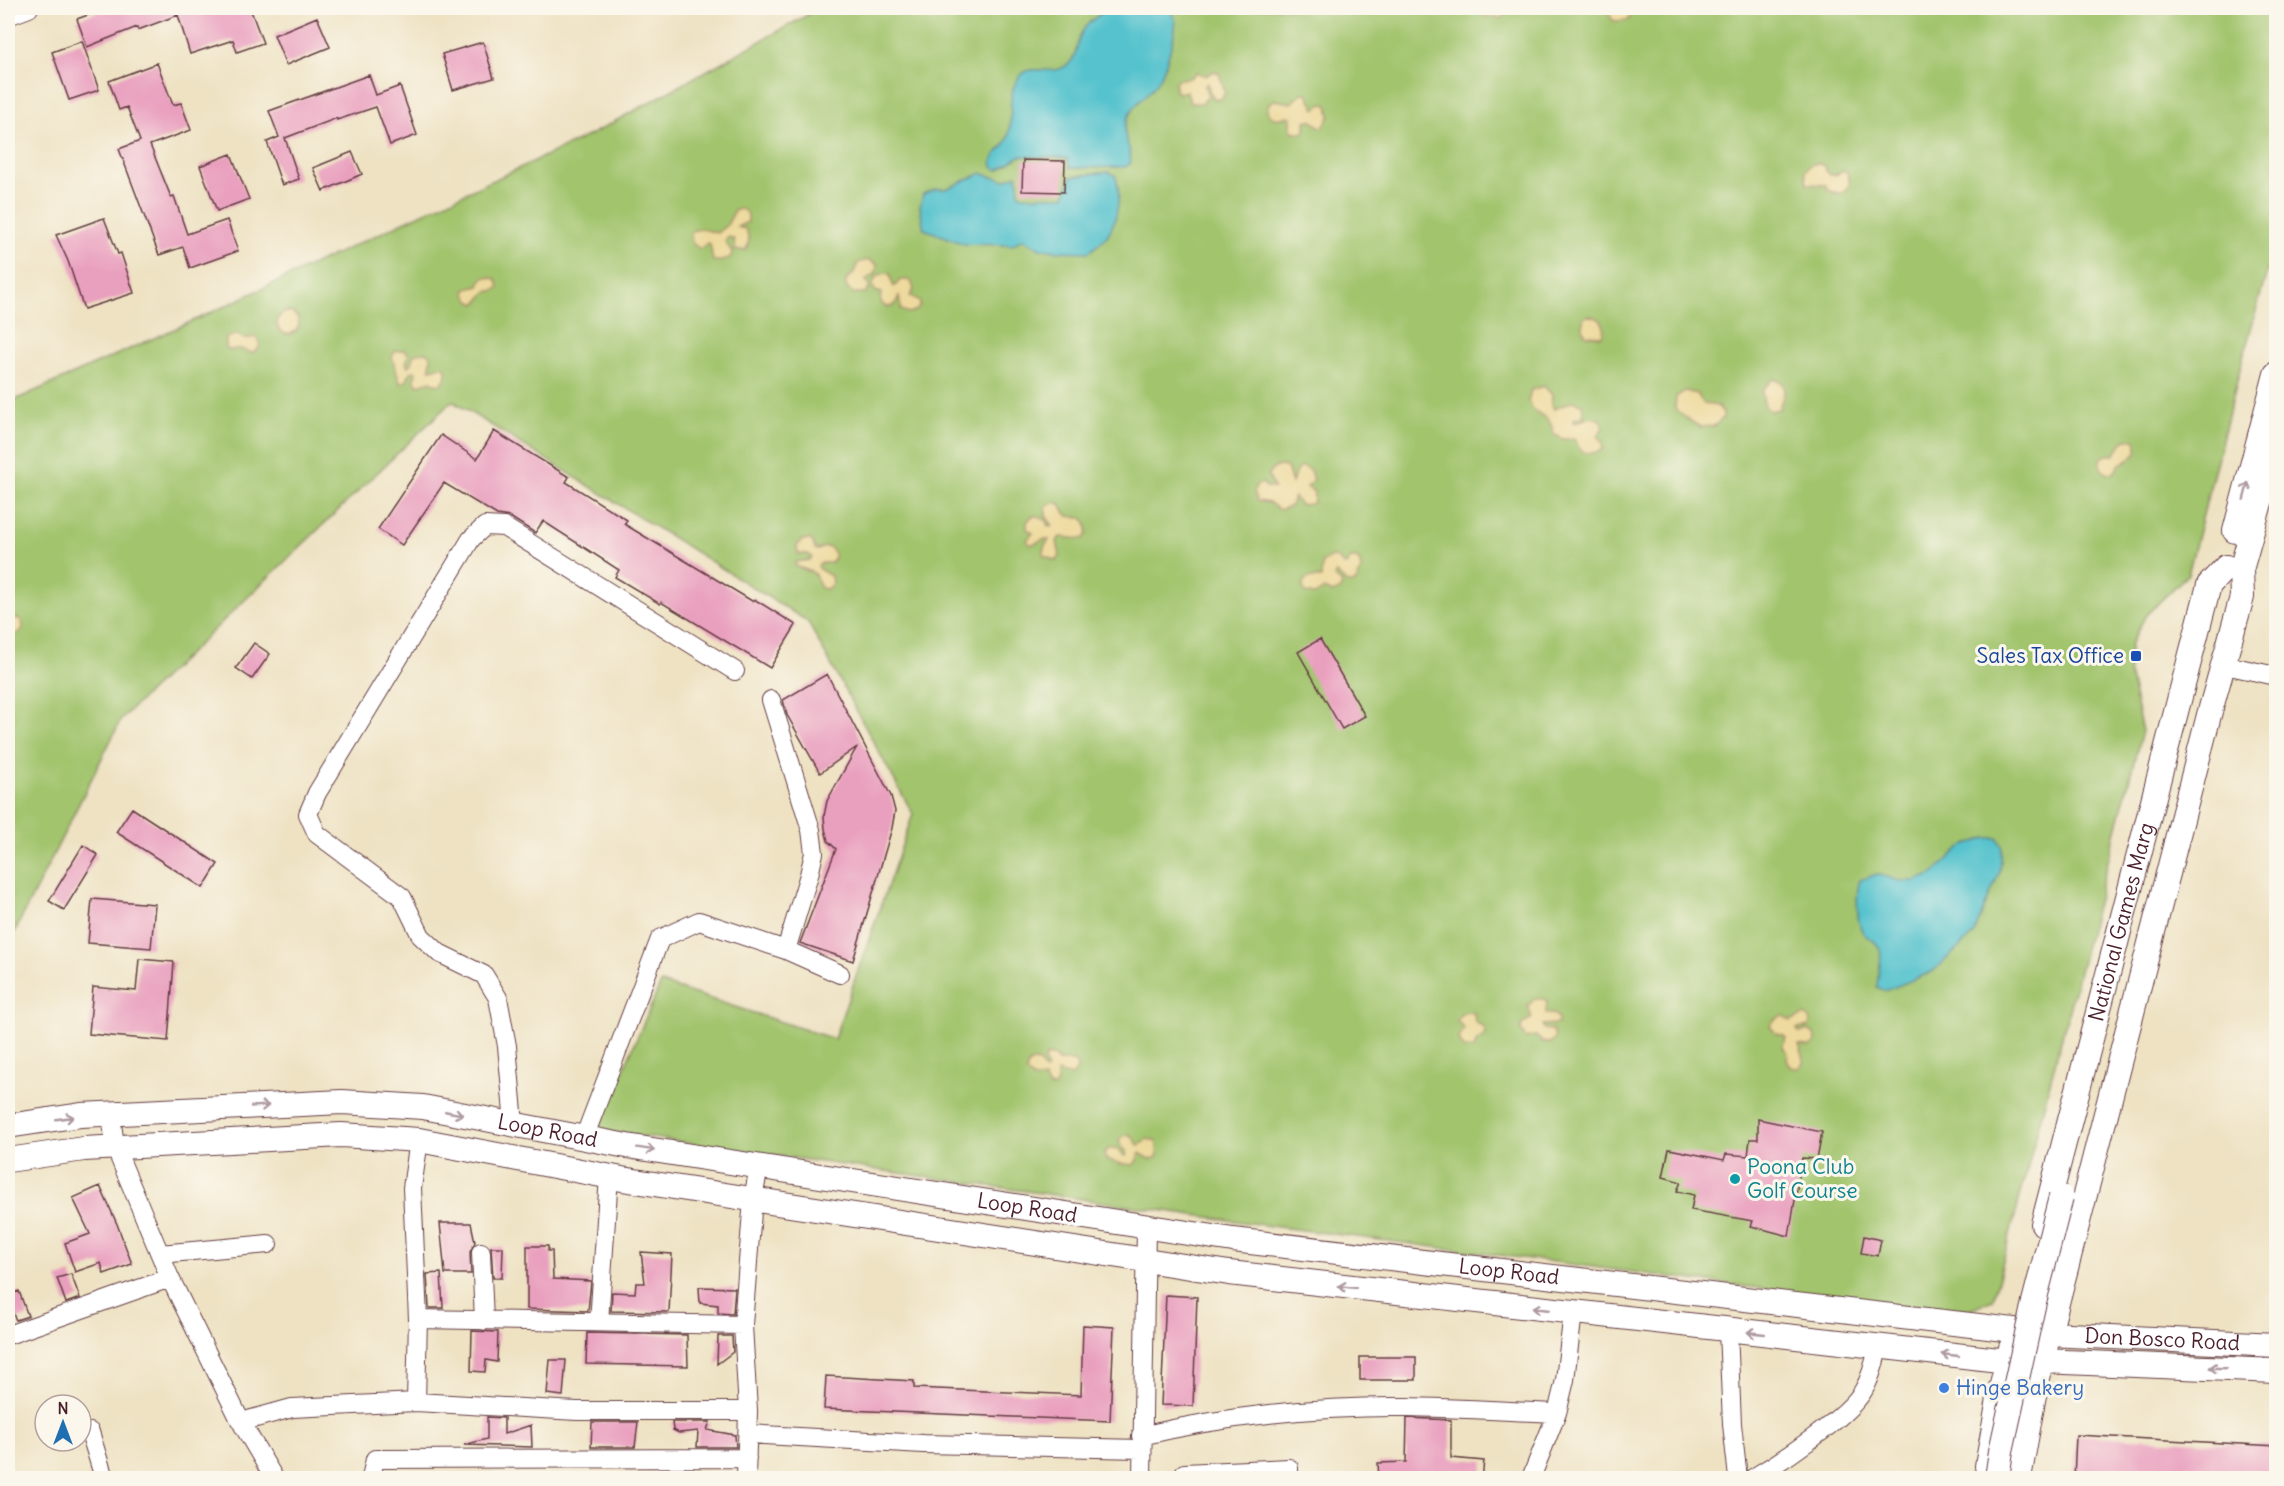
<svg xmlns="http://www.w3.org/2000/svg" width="2284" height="1486" viewBox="0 0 2284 1486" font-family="Delius,sans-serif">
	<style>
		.green { fill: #a2c46d; stroke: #76724c; stroke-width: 1.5 }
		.sand { fill: #eeda9e; stroke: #9c7c64; stroke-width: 1.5 }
		.water { fill: #55c2cd; stroke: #50707c; stroke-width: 1.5 }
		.building { fill: #e99fbe }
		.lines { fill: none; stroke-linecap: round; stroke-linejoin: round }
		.minor-casing { stroke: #633c42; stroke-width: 20 }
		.major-casing { stroke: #633c42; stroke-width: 26 }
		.minor { stroke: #fff; stroke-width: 18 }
		.major { stroke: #fff; stroke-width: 24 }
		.major-bridge-casing { stroke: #633c42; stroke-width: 26; stroke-linecap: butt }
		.major-bridge { stroke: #fff; stroke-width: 24 }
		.oneway { stroke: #ae9aa0 }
		.transit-dot { fill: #1a4fb4; stroke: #fbf7ec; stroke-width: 2 }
		.culture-dot { fill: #0f9aa8; stroke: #fbf7ec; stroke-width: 2 }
		.shop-dot { fill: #3f7fe0; stroke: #fbf7ec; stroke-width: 2 }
		.labels { text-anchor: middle; stroke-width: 6; stroke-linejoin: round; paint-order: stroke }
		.transit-label { font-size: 21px; fill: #164399; stroke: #fbf7ec; text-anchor: end }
		.street-label { font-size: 21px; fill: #4a1f2b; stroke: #fbf7ec }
		.culture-label { font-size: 21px; fill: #0d838f; stroke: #fbf7ec; text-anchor: start }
		.shop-label { font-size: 21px; fill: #366cbe; stroke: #fbf7ec; text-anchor: start }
	</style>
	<rect width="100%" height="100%" fill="#fbf7ec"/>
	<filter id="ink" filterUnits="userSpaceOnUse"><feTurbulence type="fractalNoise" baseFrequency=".0167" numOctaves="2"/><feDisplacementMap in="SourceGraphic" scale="12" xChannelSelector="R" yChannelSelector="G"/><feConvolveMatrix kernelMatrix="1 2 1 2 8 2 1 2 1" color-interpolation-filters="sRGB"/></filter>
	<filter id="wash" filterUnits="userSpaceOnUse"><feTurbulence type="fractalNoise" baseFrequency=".008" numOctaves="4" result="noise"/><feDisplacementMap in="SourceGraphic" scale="24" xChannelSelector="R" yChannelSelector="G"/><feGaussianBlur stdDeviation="1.35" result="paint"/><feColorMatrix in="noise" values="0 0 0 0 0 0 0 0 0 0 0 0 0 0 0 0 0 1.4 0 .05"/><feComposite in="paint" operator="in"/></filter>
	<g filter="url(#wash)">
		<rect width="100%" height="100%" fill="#eee2c3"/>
		<path class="green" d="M820,8H2276V239L2241,365L2188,574L2146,615L2130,645L2129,673L2142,731L1993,1300L1970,1309L1945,1312L1271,1226L597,1130L661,983L834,1039L913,814L807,621L452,401L122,718L8,945V403L206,315L594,133Z"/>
		<path class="sand" d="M1482,8H1506V11L1502,18L1486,17Z
			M1610,8H1628L1630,17L1628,20L1614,21L1609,15Z
			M1214,71L1219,73L1225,93L1221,99H1215L1209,91L1208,83L1205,85L1208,97L1202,103H1190L1187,91L1179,93L1175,91V82L1178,79L1190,78L1196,72L1206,76Z
			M1302,93H1307L1315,109L1322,104L1328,105L1330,116L1322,128L1311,120L1305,121V131L1302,133L1291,131V117L1288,116C1278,120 1271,120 1267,110L1269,103L1275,100L1291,103Z
			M1819,163L1826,167V171L1830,175H1836L1843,170L1847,172C1854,188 1844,198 1828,190L1826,185L1807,184L1805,171L1812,164Z
			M742,209L748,214V222L737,227L746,229L749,240L746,250H735L734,239L728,237L725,241L732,252L731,257L722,261H713L710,244L708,243L700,249L692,243L691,234L694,230L703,229L717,233L727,225L735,210Z
			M868,260L877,264L876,273L866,280L870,287L866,293H853L846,287V280L853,274L858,263Z
			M885,273L890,274L893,286H895L900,280H909L912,283L914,290L910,296L919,300L920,305L917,310L909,313L901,310L899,296L894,306L887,307L882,304L880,298L882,293L875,291L872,285L877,276Z
			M486,277L496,279L499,287L496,290L486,292L476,304L470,301L465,292L467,289L479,286L482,279Z
			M277 323a11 11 0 1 1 22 0a11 11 0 1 1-22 0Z
			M1587,316C1601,316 1607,324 1602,336L1586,335L1583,330V318Z
			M237,334L244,339L256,337L260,343L259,348L252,353L240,349L228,350L226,348V338Z
			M404,350L409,354L406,363L408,366L411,363L414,354C421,352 426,350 431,356L430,369L444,366C448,371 446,379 442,383L438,385L431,381L418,385L414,379L416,374L415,371L410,372L407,381L400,383L392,357L395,351Z
			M1773,379L1782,382L1785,390L1779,409L1770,411L1764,406L1762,390Z
			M1544,386L1552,395L1551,404L1554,409L1573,401L1582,404L1584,416L1573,420L1574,423L1590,417L1600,419L1603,428L1597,436L1602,441L1603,449C1595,454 1586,454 1579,449L1575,438L1563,439L1553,434C1552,412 1535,419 1528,401L1531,390Z
			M1685,391L1697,394L1704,404L1718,406L1723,413V418L1714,426L1701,427C1695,424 1678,414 1675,408L1676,397Z
			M2125,439L2134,440L2137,443V454L2120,464L2114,473H2106L2101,468V459L2106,455H2114Z
			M1279,466L1287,467L1292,483C1295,475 1296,461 1310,470L1313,480L1307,487L1314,492V501L1311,504L1300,505L1294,497L1291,506L1279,510L1270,503L1257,501L1254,492L1256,485L1263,483L1266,487L1274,488L1268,475L1274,468Z
			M1056,502L1061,505C1068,523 1071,513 1084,519L1087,525V534L1083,539L1060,537L1057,541L1060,556L1056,561L1043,555L1044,547L1049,540L1045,539L1030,545L1027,540L1033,533L1027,529V522L1032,516H1038L1047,521V525L1053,526L1046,516V509L1048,505Z
			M802,540H812L815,549L818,550L824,547H829C835,551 836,558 831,563H820L818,566L819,569L831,576L832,584L827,589L821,588L814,573L796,566L795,562L810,560L812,557L808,554H798L797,546Z
			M1331,557L1337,558L1344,565L1347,564L1351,558H1357C1364,567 1360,575 1355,583H1347L1336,573L1334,576L1342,583L1340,590L1332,593L1324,589L1315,595L1305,593C1302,587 1302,582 1308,578H1321L1322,563Z
			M7 626a8 8 0 1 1 16 0a8 8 0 1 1-16 0Z
			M1535,998L1547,1000L1546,1014H1553L1558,1017V1024L1542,1025L1544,1029L1553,1030L1555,1038L1550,1043L1542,1042L1536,1036L1526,1038L1520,1029L1523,1024L1532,1018L1528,1006Z
			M1468,1012L1474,1013L1475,1022L1484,1027L1486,1033L1484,1037L1477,1040L1474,1048L1465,1049L1461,1044L1459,1038L1464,1028L1457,1021L1461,1014Z
			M1782,1015L1790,1021L1804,1015L1808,1017L1810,1022L1809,1027L1797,1029L1798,1031L1800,1033L1808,1030L1815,1034L1816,1042C1810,1049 1806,1045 1799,1045C1801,1052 1809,1061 1798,1068L1790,1067L1787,1059L1788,1053L1783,1047L1786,1038L1783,1035L1776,1034L1770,1026L1772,1022Z
			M1048,1055L1055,1057L1058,1061H1073L1076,1063L1077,1070L1072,1076L1057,1072V1083L1053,1088L1049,1087L1044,1079H1034L1026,1072L1028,1065L1030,1063L1038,1061L1045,1071L1047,1068L1044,1060Z
			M1127,1134L1132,1136L1139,1146L1147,1139L1156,1141L1158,1155L1156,1158L1150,1159L1140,1153L1137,1161L1133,1165L1117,1163L1106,1159L1104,1155L1108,1149L1117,1148L1124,1156H1126L1127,1152L1121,1146L1119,1140Z"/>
		<path class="water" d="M1115,8H1167C1169,11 1174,15 1175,19C1178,28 1165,69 1160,78C1151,95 1131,103 1126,123C1121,138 1134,150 1130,164L1125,167L1070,168L1067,158L1020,156L998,170L994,168C987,156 1004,150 1008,138C1014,119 1006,98 1017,80C1028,62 1044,74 1059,69C1080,62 1074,46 1082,32C1089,20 1103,11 1115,8Z
			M1108,172L1115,175C1122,192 1118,220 1107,236C1102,242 1095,247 1089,252L1055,251L1040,248L1022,239L1012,245L964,244L924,229L920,207L923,194L936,189H946L982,173C989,177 996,177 1004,180L1017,175L1019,194L1022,196H1065L1071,177Z
			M1986,838H1997L2002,846L2000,871L1973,935L1932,972L1885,991L1877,987C1877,977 1883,958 1880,950C1877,941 1870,940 1864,934C1856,925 1856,891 1860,880L1877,874L1899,881H1915L1933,874L1961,847Z"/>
		<g id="blocks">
			<path class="building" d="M107,8H250L263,43L237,52L233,40L190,54L178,15L138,30L137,27L87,47L77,19Z
				M317,17L330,47L286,65L274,35Z
				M82,41L99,90L69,100L52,52Z
				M483,42L494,78L453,90L442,54Z
				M157,63L173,105L181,103L191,130L150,145L171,197L174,196L187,234L227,220L238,251L190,268L183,247L159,255L119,149L140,141L127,107L119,110L109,81Z
				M369,75L376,95L400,86L417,135L390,145L376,107L337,120V118L285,138L299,179L282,185L267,142L279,137L269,111Z
				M352,152L362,174L323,191L313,168Z
				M231,154L249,199L217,211L200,166Z
				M1023,160L1065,161L1064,192L1022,191Z
				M104,218L118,254L121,253L134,293L84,309L68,261L56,235Z
				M494,431L569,477L566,482L627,520L624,524L752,601L754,599L796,625L770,668L661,602L660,604L615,577L619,570L543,521L535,533L510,517L497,515L444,483L402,545L378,529L441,435L477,459Z
				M1320,639L1365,716L1342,729L1298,652Z
				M254,643L270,654L252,679L236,668Z
				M827,674L891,796L895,811L892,828L853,961L800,943L836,849L828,841L825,829L824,816L827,801L857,747L820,773L787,715L783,700Z
				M132,808L218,864L203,888L116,832Z
				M83,845L98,855L64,910L49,901Z
				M92,899L155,904L151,948L88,943Z
				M139,959L174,962L168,1041L89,1034L93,987L136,991Z
				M1758,1119L1822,1132L1817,1159L1802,1158L1789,1236L1751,1226L1753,1221L1691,1210L1694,1195L1677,1191L1681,1182L1663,1177L1669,1149L1724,1160L1726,1154L1748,1156L1750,1139H1758Z
				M100,1186L117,1224L132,1264L104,1274L101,1263L75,1272L65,1243L90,1234L73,1198Z
				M440,1223H471L475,1242L470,1252L471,1274H445Z
				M1864,1236L1881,1240L1878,1256L1861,1253Z
				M527,1246H548V1251H552L553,1279L591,1281L588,1311L527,1309Z
				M491,1247H503L502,1278H493Z
				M641,1252L672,1254L669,1312L611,1311L612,1292L635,1293L636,1283H645Z
				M441,1273L443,1308H429L427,1274Z
				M71,1274L80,1298L66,1303L57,1278Z
				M699,1287L735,1288L733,1314L718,1313V1305L700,1303Z
				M19,1291L28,1316L16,1320L8,1303V1295Z
				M1166,1295L1197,1297L1193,1406L1161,1405Z
				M1083,1325L1114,1327L1110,1421L824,1409L826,1376L914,1381V1388L1081,1395Z
				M472,1331L498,1332L497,1362L486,1360L485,1372L471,1371Z
				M587,1333L687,1335L688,1366L586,1364Z
				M718,1336H732L733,1352L717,1364Z
				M1360,1357H1416V1380H1360Z
				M550,1360H566L563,1396L547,1394Z
				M487,1417L504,1418V1434L531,1425L532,1447L464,1445L487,1439Z
				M1407,1418L1451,1420V1458L1484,1461L1482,1479H1379L1378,1463L1406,1462Z
				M592,1422H638L635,1447H591Z
				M672,1422H710L707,1430L735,1435L736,1447H697L698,1431L679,1433L673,1430Z
				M2076,1435L2277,1446V1479H2074Z"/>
		</g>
	</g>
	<g filter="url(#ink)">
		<use href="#blocks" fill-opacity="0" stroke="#633c42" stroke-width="1.5"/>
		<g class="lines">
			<defs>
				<path id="minor" d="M8,16L29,8
					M2225,665L2276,676
					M771,700L811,830L814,853L809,875L786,950
					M111,1114L115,1147L170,1278L241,1422L274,1478
					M514,1124L507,1046L498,998L484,975L439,953L421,936L402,897L317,834L308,814L317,793L471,539L485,526L504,527L735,671
					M584,1138L660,939L699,921L786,950L840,974
					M481,1252L484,1321
					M160,1254L268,1244
					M418,1319L743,1325
					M599,1322L609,1176
					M1728,1330L1732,1424L1738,1478
					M8,1335L170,1278
					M416,1402L418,1319L412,1188L419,1140
					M241,1422L292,1408L416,1402L577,1411H748
					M90,1432L104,1478
					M748,1434L923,1444L1141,1449
					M1141,1436C1224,1416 1320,1406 1405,1407C1456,1408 1506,1411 1557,1413
					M1184,1473L1289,1468V1478
					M371,1478L375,1459L747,1458
					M746,1478L748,1411L743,1325L753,1199L759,1166
					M1142,1478L1146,1227
					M1531,1478L1557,1413L1565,1380L1573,1312
					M1753,1478C1780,1462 1848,1417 1863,1391C1871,1378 1875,1362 1878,1347"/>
				<g id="major">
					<path d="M2235,531L2276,374"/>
					<path id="s1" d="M8,1126L81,1115L342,1102L423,1107L627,1146L1233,1240L2049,1334L2276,1345"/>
					<path d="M8,1160L84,1149L341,1135L419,1140L622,1179L1229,1273L2008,1361H2042L2276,1371"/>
					<path id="s2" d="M2043,1224L2209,585L2226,567"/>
					<path d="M1987,1466L2001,1388L2011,1348"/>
					<path d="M2019,1478L2034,1395L2042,1361L2209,715L2242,597L2241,570L2276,446"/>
				</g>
			</defs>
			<use href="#minor" class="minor-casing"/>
			<use href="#major" class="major-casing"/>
			<use href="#minor" class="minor"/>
			<use href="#major" class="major"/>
			<defs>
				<path id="major-bridge" d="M1997,1478L2001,1451L2034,1302L2061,1197"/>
			</defs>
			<use href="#major-bridge" class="major-bridge-casing"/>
			<use href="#major-bridge" class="major-bridge"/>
		</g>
		<defs><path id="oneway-shaft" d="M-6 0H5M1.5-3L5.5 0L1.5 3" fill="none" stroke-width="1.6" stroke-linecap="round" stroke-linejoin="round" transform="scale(1.5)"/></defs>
		<g class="oneway">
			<use href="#oneway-shaft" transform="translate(2246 491) rotate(-75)"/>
			<use href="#oneway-shaft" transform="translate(260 1106) rotate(-3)"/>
			<use href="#oneway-shaft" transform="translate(454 1113) rotate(11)"/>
			<use href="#oneway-shaft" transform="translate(65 1118) rotate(-8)"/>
			<use href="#oneway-shaft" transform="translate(646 1149) rotate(9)"/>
			<use href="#oneway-shaft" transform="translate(1347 1287) rotate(-174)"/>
			<use href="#oneway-shaft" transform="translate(1541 1309) rotate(-174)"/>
			<use href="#oneway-shaft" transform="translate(1756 1333) rotate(-174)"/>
			<use href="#oneway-shaft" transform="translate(1950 1355) rotate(-174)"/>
			<use href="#oneway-shaft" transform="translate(2218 1368) rotate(-178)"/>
		</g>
	</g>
	<rect class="transit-dot" x="2130" y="650" width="12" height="12" rx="3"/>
	<circle class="culture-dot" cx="1735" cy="1179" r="6"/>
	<circle class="shop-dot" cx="1944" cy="1388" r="6"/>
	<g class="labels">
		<g class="transit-label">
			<text x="2124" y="663">Sales Tax Office</text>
		</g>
		<g class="street-label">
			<text dy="7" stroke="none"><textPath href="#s2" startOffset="312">National Games Marg</textPath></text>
			<text dy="7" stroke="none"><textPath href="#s1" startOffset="543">Loop Road</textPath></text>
			<text dy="7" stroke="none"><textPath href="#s1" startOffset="1029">Loop Road</textPath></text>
			<text dy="7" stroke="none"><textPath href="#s1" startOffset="1515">Loop Road</textPath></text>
			<text dy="7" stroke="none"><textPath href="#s1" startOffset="2172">Don Bosco Road</textPath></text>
		</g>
		<g class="culture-label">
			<text x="1747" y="1174">Poona Club<tspan x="1747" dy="24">Golf Course</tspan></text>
		</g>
		<g class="shop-label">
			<text x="1956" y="1395">Hinge Bakery</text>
		</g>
	</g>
	<rect width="2284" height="1486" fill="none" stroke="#fbf7ec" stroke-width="30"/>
	<g transform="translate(63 1423)"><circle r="28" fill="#fbf7ec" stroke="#b4a19f" stroke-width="1.5"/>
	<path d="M0-4.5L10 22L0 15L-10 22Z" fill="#1f6fb2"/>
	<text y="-9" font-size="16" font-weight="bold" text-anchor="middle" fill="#4a1f2b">N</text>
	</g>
</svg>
